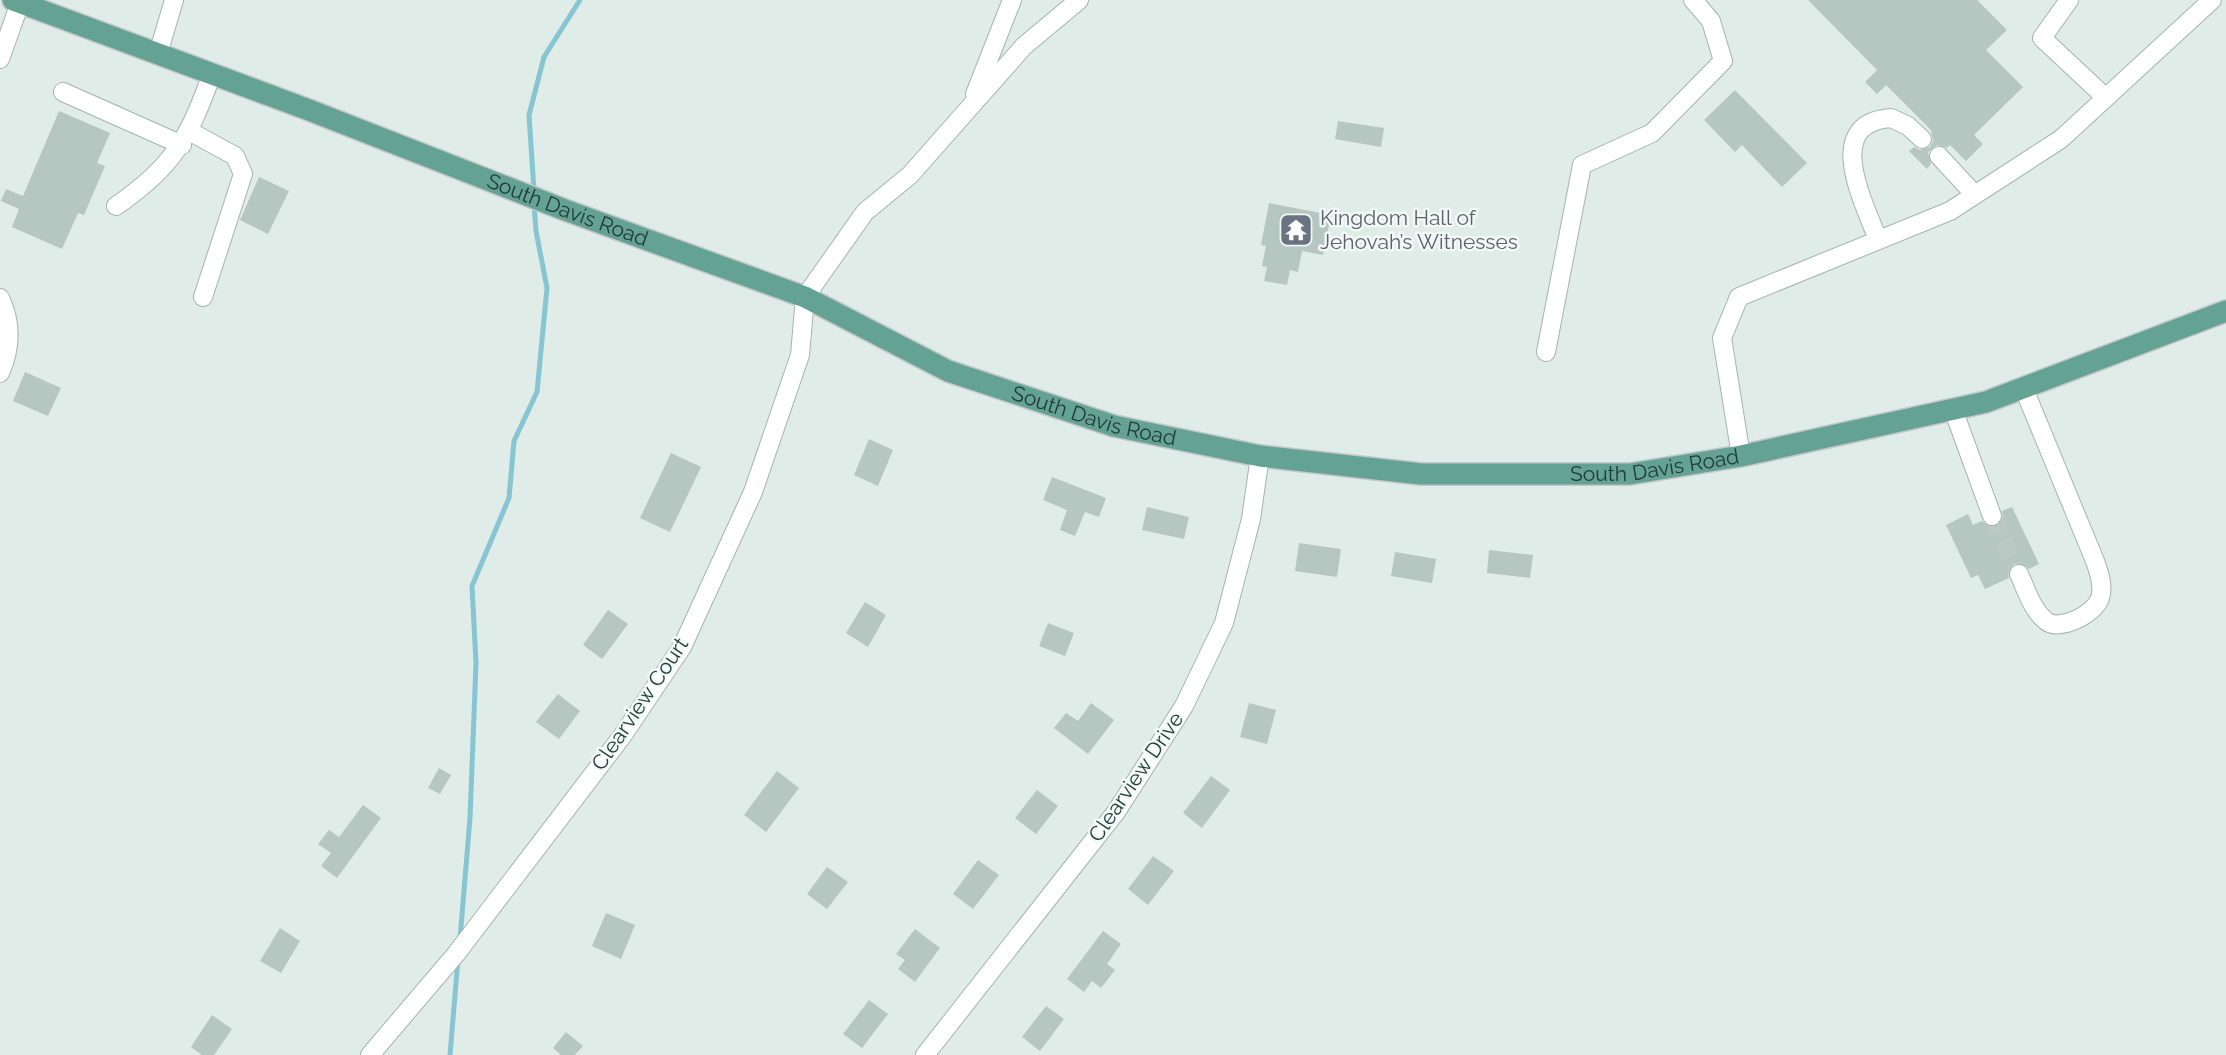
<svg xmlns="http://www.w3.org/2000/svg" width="2226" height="1055" viewBox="0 0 2226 1055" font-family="Raleway,sans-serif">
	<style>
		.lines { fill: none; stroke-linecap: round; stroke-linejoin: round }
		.stream { stroke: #87c5d2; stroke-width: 5 }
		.building { fill: #b6c6c0 }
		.minor-tunnel { stroke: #bac9c4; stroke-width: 18; stroke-dasharray: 18 9; stroke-linecap: butt }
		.minor-casing { stroke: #a3b4ae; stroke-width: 20 }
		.major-casing { stroke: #c1c8c7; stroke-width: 24 }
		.minor { stroke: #fff; stroke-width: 18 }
		.major { stroke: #64a294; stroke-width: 21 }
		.labels { text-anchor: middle; stroke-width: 5; stroke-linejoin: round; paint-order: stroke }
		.street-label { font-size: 21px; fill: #203c36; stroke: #f1f8f5 }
		.worship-label { font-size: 21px; fill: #5b616d; stroke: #f1f8f5; text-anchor: start }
	</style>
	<rect width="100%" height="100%" fill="#e0ece7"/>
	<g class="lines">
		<path class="stream" d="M534,191L529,115L544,57L580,0
			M460,939L470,818L476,663L472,586L509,498L514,441L537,392L547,288L536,231L534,204
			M450,1055L458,959"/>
	</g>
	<path class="building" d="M1808,0H1977L2007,30L1986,50L2023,87L1974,135L1983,144L1966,161L1950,145L1947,148L1937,145L1928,152L1931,164L1927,169L1909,151L1914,147L1920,150L1930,147L1933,141L1931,130L1886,85L1877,94L1865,82L1877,70Z
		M1735,90L1807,163L1782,187L1742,145L1735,152L1704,120Z
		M59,111L110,133L97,163L105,166L84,215L78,213L62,249L12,227L19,209L1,201L6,189L23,196Z
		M1338,121L1384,128L1381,147L1335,139Z
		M259,177L289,191L268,234L240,220Z
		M1269,203L1331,215L1323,255L1302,251L1298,272L1290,270L1287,285L1264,281L1267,267L1262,266L1266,246L1261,245Z
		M25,372L61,388L48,416L13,401Z
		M869,439L893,450L878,486L854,475Z
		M671,453L701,467L670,532L640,518Z
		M1052,477L1106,498L1099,517L1085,512L1075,536L1060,530L1067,510L1043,500Z
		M1147,507L1189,517L1184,539L1142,530Z
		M2012,507L2039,564L2029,569L2021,563L2014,564L2008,572L2009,578L1985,589L1978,575L1971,578L1946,525L1968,514L1973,525L1982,521L1989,527H1995L2003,519L2002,511Z
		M1299,543L1341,549L1337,577L1295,571Z
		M1489,550L1533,555L1530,578L1487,573Z
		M1395,552L1436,559L1432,583L1391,576Z
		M865,602L886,615L868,647L846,633Z
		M608,610L628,624L602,659L583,645Z
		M1048,623L1074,633L1065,656L1039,646Z
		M558,694L580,711L559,739L536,722Z
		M1091,703L1114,720L1088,754L1054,728L1066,713L1078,721Z
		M1249,703L1276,710L1267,744L1240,737Z
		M439,768L451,775L440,794L428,788Z
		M777,771L799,788L766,832L744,815Z
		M1211,776L1230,790L1202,828L1183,813Z
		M1037,790L1058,806L1036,834L1015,818Z
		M363,805L381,818L337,878L321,866L331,853L318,844L329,830L339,837Z
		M1153,856L1174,871L1148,905L1128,889Z
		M978,860L999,875L973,909L953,894Z
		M827,867L848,882L827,909L807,894Z
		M606,913L635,925L621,959L592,946Z
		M280,928L300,941L281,973L260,961Z
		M915,929L940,948L915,982L898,969L905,960L896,954Z
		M1103,931L1121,944L1107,964L1115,970L1101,988L1092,981L1084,992L1067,979Z
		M869,1000L888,1014L862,1048L843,1034Z
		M1046,1006L1064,1019L1040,1051L1022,1037Z
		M212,1015L232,1029L214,1055H202L191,1047Z
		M566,1032L583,1046L575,1055H561L553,1048Z"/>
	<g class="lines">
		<path class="minor-tunnel" d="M1992,516L2019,574"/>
		<defs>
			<path id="minor" d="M2069,0L2042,38L2105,97
				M158,54L174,0
				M0,59L20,3
				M63,92L182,145
				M975,94L1012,0
				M189,131L235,156L243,174L203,297
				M1939,156L1975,195
				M116,206C174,166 188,139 212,74
				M1878,240C1865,204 1821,123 1891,118L1908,126L1922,139
				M0,298C12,323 11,348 0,373
				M1546,352L1582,165L1652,133L1723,61L1711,21L1693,0
				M1953,409L1992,516
				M1741,456L1722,338L1739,297L1950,211L2061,139L2212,0
				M2019,574C2026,589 2032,610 2046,621C2059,632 2095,614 2100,598C2104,587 2099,572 2095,561L2024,389
				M370,1055L456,954L623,735L682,647L753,492L800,355L805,297L865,212L910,175L1024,46L1079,0
				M925,1055L1116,812L1184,706L1224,623L1251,519L1260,456"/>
			<g id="major">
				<path id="s1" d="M13,0L309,110L565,210L805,297L948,371L1114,426L1260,456L1421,474H1630L1741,456L1986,402L2226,311"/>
			</g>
		</defs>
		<use href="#minor" class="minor-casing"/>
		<use href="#major" class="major-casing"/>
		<use href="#minor" class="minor"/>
		<use href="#major" class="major"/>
	</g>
	<defs>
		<symbol id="temple-square" viewBox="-11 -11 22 22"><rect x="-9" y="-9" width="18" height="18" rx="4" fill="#6b7280" stroke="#f1f8f5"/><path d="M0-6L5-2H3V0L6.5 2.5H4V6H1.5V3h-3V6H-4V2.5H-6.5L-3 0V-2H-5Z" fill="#fff"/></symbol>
	</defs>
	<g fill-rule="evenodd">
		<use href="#temple-square" x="1277" y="211" width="38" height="38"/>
	</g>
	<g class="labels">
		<g class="street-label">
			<text dy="7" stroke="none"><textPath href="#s1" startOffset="593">South Davis Road</textPath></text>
			<text dy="7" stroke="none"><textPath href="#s1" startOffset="1160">South Davis Road</textPath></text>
			<text dy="7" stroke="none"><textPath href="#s1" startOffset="1727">South Davis Road</textPath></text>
			<text transform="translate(640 704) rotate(-56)" y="7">Clearview Court</text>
			<text transform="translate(1136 777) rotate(-56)" y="7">Clearview Drive</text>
		</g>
		<g class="worship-label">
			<text x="1320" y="225">Kingdom Hall of<tspan x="1320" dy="24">Jehovah’s Witnesses</tspan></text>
		</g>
	</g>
</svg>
